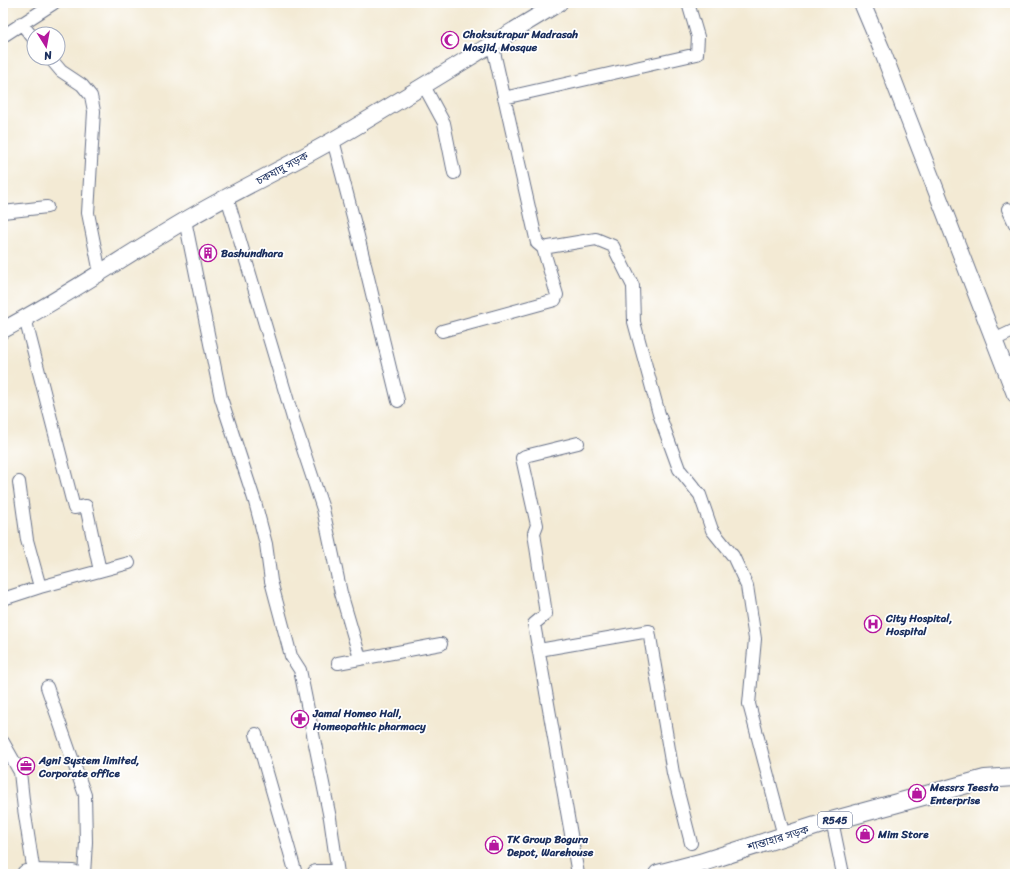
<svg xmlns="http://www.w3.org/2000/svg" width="1018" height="877" viewBox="0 0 1018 877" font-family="Sriracha,'Noto Sans Bengali',sans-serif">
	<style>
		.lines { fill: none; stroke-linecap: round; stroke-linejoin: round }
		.street-casing { stroke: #677087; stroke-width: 14 }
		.secondary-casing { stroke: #677087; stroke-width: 18 }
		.primary-casing { stroke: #677087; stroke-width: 20 }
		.street { stroke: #fff; stroke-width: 12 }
		.secondary { stroke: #fff; stroke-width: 16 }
		.primary { stroke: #fff; stroke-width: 18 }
		.labels { text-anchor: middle; stroke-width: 3.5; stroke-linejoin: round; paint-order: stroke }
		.shield { fill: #fff; stroke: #5f6d8e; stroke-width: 1 }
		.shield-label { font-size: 10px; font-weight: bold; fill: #1b2f5e }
		.poi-label { font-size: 11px; font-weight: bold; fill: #1b2f5e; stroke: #fff; text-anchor: start }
		.street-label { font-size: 11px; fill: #1b2f5e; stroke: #fff }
	</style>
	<rect width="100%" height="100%" fill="#fff"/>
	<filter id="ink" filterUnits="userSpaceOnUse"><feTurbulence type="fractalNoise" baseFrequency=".025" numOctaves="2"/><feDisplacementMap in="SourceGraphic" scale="8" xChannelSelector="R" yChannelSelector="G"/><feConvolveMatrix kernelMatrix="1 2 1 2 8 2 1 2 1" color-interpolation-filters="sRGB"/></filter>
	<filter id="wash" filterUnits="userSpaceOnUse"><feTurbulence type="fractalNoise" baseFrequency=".012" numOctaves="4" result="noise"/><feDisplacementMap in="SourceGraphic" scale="16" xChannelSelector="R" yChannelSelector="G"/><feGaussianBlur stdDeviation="0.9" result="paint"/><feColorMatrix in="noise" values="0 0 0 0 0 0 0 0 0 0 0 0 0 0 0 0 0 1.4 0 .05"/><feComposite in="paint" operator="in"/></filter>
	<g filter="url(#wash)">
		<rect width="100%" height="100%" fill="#f3ead4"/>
	</g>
	<g filter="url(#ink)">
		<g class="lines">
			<defs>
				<path id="street" d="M21,23L34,39
					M3,36L54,3
					M492,43L537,243L543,248L596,239L613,246L633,286L634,322L659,414L679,469L700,495L712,530L733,556L747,586L755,639L749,704L784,836
					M50,58L61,71L82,85L91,96L94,111L88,213L100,273
					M424,86L444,123L454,173
					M504,98L697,54L698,37L688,3
					M333,140L358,236L398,401
					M227,197L295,425L323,509L341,593L360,658
					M1008,209L1015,224
					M3,212L47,207
					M185,220L221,398L255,502L266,544L271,581L291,656L300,670L330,818L338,874
					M25,318L74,508L86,506L100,571
					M442,331L555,300L557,295L543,248
					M994,340L1015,330
					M578,443L525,456L522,458L537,525L534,533L546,614L534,624L578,874
					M19,482L27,540L40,587
					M3,599L40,587L129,563
					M539,650L649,631L673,773L691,843
					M338,663L441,644
					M47,687L85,795L86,842L84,874
					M256,734L296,874
					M3,742L20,772L24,809L34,873
					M832,821L843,874"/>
				<path id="secondary" d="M862,3L881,48L1015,394
					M3,330C65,297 123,257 184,221C233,192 285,168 335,139C410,95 484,48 559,3"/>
				<path id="primary" d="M26,874L34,873L73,874
					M316,874H333
					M658,874L700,863L828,822L985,779L1015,777"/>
			</defs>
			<use href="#street" class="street-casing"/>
			<use href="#secondary" class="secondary-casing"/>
			<use href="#primary" class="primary-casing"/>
			<use href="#street" class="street"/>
			<use href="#secondary" class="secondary"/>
			<use href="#primary" class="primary"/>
		</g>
	</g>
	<defs>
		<symbol id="mosque-ring" viewBox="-11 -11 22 22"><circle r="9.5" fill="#fff" stroke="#b5179e" stroke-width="1.5"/><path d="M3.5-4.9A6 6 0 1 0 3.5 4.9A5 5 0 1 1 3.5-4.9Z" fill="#b5179e"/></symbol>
		<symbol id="building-ring" viewBox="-11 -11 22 22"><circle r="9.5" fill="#fff" stroke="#b5179e" stroke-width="1.5"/><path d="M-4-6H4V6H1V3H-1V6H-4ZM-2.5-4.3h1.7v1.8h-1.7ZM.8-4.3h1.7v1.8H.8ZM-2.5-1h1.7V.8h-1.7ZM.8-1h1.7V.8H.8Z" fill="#b5179e"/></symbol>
		<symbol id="hospital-ring" viewBox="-11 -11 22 22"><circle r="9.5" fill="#fff" stroke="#b5179e" stroke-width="1.5"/><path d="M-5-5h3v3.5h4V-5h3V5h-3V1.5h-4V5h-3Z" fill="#b5179e"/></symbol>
		<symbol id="pharmacy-ring" viewBox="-11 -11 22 22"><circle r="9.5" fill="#fff" stroke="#b5179e" stroke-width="1.5"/><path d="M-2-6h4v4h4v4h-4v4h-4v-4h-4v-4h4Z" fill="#b5179e"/></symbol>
		<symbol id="office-ring" viewBox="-11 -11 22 22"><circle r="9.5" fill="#fff" stroke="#b5179e" stroke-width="1.5"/><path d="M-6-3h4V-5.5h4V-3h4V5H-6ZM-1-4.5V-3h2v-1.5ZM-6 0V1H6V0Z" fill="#b5179e"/></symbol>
		<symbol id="shop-ring" viewBox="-11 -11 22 22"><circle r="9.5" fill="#fff" stroke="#b5179e" stroke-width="1.5"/><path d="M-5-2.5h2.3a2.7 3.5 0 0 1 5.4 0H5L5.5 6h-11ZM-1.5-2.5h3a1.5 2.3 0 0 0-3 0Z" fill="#b5179e"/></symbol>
	</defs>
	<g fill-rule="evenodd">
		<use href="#mosque-ring" x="440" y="30" width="20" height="20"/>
		<use href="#building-ring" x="198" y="243" width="20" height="20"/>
		<use href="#hospital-ring" x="863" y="614" width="20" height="20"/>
		<use href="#pharmacy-ring" x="290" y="709" width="20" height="20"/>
		<use href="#office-ring" x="16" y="756" width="20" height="20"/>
		<use href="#shop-ring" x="907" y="783" width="20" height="20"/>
		<use href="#shop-ring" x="855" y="824" width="20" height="20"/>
		<use href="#shop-ring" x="484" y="835" width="20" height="20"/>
	</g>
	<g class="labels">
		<rect class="shield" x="818" y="812" width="34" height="16" rx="3"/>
		<g class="shield-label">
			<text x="835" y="824">R545</text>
		</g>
		<g class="poi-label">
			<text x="463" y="38">Choksutrapur Madrasah<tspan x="463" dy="13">Mosjid, Mosque</tspan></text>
			<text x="221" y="257">Bashundhara</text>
			<text x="886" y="622">City Hospital,<tspan x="886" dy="13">Hospital</tspan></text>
			<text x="313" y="717">Jamal Homeo Hall,<tspan x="313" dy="13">Homeopathic pharmacy</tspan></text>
			<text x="39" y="764">Agni System limited,<tspan x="39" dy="13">Corporate office</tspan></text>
			<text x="930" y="791">Messrs Teesta<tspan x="930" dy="13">Enterprise</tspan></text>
			<text x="878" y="838">Mim Store</text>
			<text x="507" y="843">TK Group Bogura<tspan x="507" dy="13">Depot, Warehouse</tspan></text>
		</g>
		<g class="street-label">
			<text transform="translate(282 168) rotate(-28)" y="4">চকযাদু সড়ক</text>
			<text transform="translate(778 838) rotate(-17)" y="4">শান্তাহার সড়ক</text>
		</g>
	</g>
	<rect width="1018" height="877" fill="none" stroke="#fff" stroke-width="16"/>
	<g transform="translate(46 46) rotate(169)"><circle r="19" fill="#ffffff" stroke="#a4acbf"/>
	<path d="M0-3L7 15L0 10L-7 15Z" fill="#b5179e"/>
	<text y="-6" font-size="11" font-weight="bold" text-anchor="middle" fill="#1b2f5e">N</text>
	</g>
</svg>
